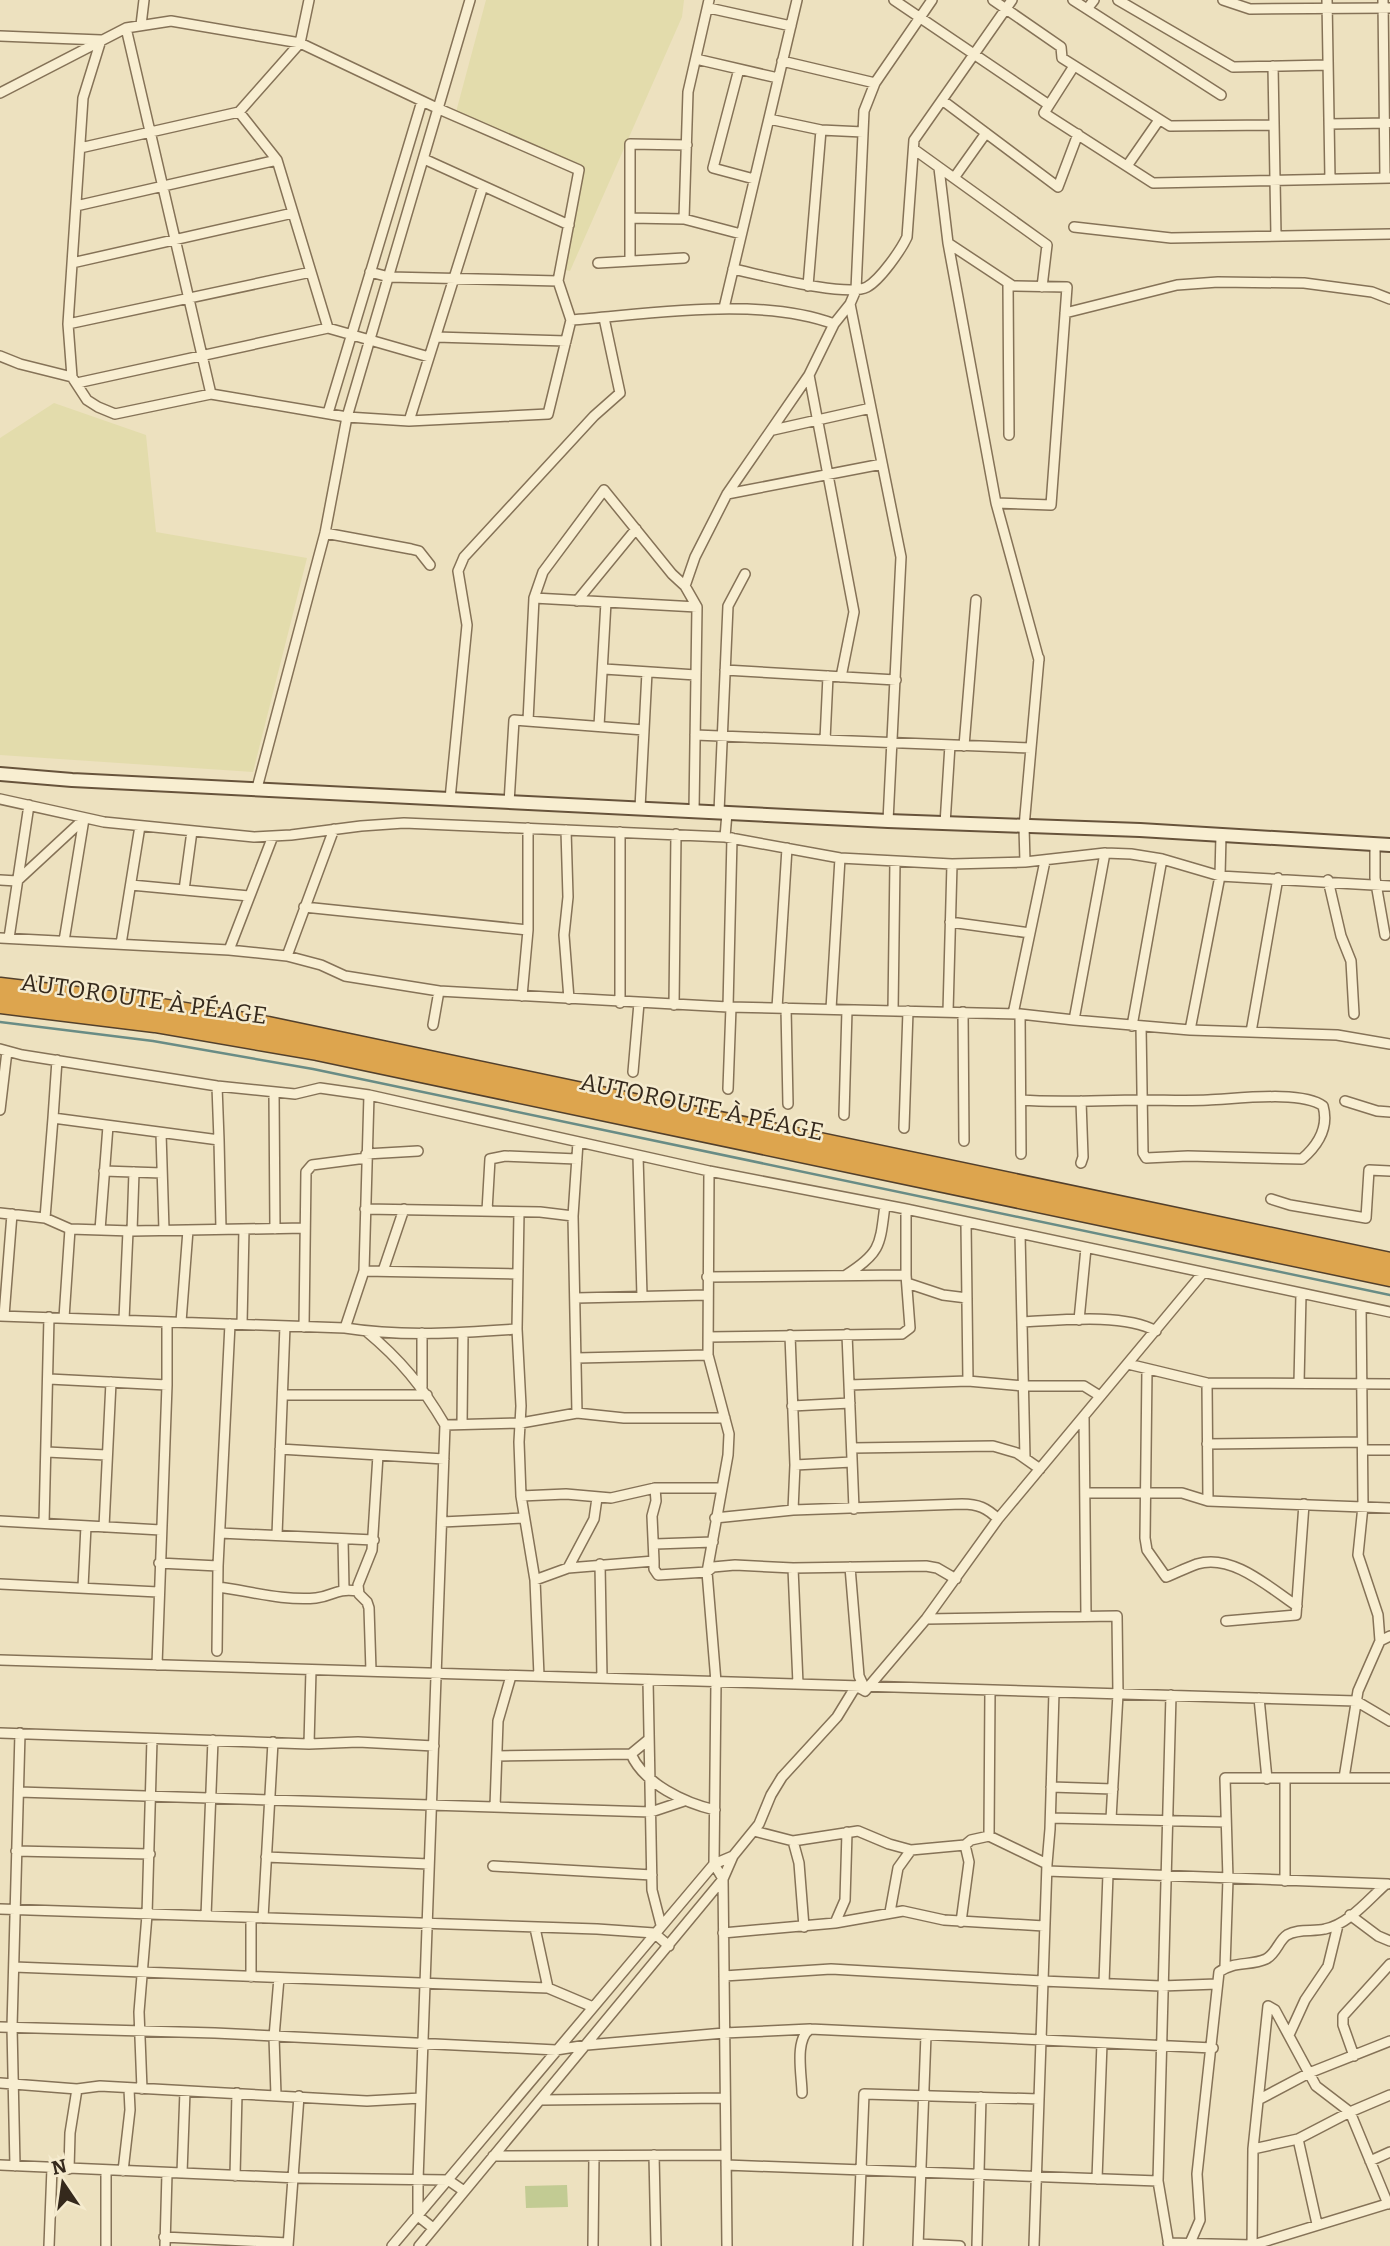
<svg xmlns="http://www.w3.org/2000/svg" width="1390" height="2246" viewBox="0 0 1390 2246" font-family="Bitter,serif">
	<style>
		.farmland { fill: #e3dcac }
		.green { fill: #c2cb93 }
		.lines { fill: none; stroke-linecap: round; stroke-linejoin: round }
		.stream { stroke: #698c85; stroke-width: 2.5 }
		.street-casing { stroke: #857257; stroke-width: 12 }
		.secondary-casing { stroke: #67533b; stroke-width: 16 }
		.highway-casing { stroke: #53402c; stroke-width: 21 }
		.street { stroke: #f8eed1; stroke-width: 9 }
		.secondary { stroke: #f8eed1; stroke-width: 12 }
		.highway { stroke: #dda54e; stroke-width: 18 }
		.labels { text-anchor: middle; stroke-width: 5; stroke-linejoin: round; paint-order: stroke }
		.street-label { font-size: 24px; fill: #35291c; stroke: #f5ebce }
	</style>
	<rect width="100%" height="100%" fill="#ede1bf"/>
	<path class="farmland" d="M486,0H684L682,17L570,271L565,270L584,170L456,112Z
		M54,403L146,435L156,532L307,558L253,772L0,755V438Z"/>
	<path class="green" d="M567,2185L568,2207L526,2208L525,2186Z"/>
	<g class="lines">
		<path class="stream" d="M0,1022L153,1041L313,1069L1390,1295"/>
		<defs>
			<path id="street" d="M894,0L1049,105
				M993,0L1061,47L1062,58L1170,126L1274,125
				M1073,0L1221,95
				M1118,0L1233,67L1328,65
				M1223,0L1250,9L1390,8
				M1327,0L1330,179
				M1383,0L1385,178
				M709,8L791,26
				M1087,9L1094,0
				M141,25L144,0
				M126,28L211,394
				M0,36L101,40L83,98L68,324L72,377
				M696,59L778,78
				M782,61L875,83
				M1074,66L1044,113L1153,183L1390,178
				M1273,66L1276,236
				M739,69L713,168L754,179
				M0,93L126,28L171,21L300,43L439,109L579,170L558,281L571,320L548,414L409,421L347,417L211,394L115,414L98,407L87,400L72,377L20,364L0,356
				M942,100L1058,187L1078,134
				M239,112L277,160L328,328
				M769,119L821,130L863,132
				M1329,124L1388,123
				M80,148L239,112L300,43L309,0
				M915,150L1047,245L1042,287
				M424,159L569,225
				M1127,166L1159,120
				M939,168L948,243L996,503L1039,660
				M954,178L986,133
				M76,206L277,160
				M630,218L684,219L741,234
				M684,219L688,92L709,0
				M1074,227L1171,238L1390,234
				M948,243L1013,286L1067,287L1051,505L996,503
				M630,261V144L687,145
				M72,263L293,213
				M598,263L684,258
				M733,269C758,274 847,298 867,287C880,280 901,250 907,237L914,140L1012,0
				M370,272L389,277L558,281
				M1008,283L1009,435
				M808,286L821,130
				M850,304L901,557L888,821
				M724,308L797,0
				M1065,313L1177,285L1218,282L1304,283L1372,292L1390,299
				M571,320C651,314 759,296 834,324
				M68,324L311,272
				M436,337L566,341
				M809,375L854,612L841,677
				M77,383L328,328L429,357
				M328,413L422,101
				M409,421L483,186
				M773,430L871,408
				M727,494L882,464
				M325,533L411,549L419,551L430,565
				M685,586L695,557L727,494L809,375L834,324L850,304L856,290L864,111L875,83L932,0
				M534,598L697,607
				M577,601L636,529
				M604,669L696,675
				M725,670L896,680
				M528,721L534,598L543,572L604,490L672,574L685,586L697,607L694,811
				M599,726L606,602
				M695,735L1031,748
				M825,740L828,676
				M964,746L976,600
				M257,788L325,533L347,417L470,0
				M0,799L104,822L254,837L291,835L361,826L404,823L725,837L840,858L952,864L1025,862L1105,853L1131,854L1162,859L1220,876L1390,886
				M450,799L467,625L458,571L464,557L594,416L620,393L604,318
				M509,803L514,720L644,730
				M640,808L647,672
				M719,812L728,606L745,574
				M945,824L950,745
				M566,830L568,897L564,935L569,999
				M725,837L727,813
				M1375,844V878L1385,935
				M1025,862L1024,827L1039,658
				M0,880L17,881L84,819
				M1328,880L1341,936L1351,961L1354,1014
				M131,885L249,896
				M184,890L192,831
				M304,907L528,930
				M950,922L1030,933
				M0,938L229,950L287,956L321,965L345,976L439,991L728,1007L1020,1014L1074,1020L1105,853
				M9,938L29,805
				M64,941L84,819
				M121,944L140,826
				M229,950L273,836
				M287,956L334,829
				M522,996L528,930V828
				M620,1003V832
				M674,1005L676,834
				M728,1007L732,838
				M777,1008L787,848
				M786,1008L788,1104
				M831,1009L840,858
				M893,1011L895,861
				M948,1012L952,864
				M963,1012L964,1141
				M1013,1014L1045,861
				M1020,1014L1021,1154
				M1074,1020L1190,1030L1337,1035L1390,1044
				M433,1025L439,991
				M1132,1026L1162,859
				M1190,1030L1220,876L1221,835
				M1251,1032L1278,878
				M0,1049L22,1055L217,1086L295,1094L320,1088L369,1095L709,1171L906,1209L1390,1312
				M57,1060L53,1118L219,1140L217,1086
				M633,1072L639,1003
				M728,1089L731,1007
				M274,1092L275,1229
				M1021,1100C1061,1103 1101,1100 1142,1100C1164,1100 1186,1101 1208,1100C1236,1099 1302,1090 1323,1106C1329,1127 1318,1145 1302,1159L1188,1156L1146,1158L1143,1153L1141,1026
				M1345,1101L1377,1111L1390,1112
				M0,1110L7,1051
				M844,1115L847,1010
				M904,1128L908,1011
				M161,1133L164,1230
				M219,1140L221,1229
				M366,1154L418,1151
				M638,1156L642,1296
				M1081,1163L1083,1157L1081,1101
				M104,1171L162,1173
				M709,1171L708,1355L729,1434L728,1455L707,1572L716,1682L714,1864L723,1879L727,2246
				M1271,1199L1290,1205L1366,1218L1369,1170L1390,1171
				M365,1209L540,1212L573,1216
				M487,1211L490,1159L505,1156L577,1159
				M519,1212L517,1329L521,1406L519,1442L521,1496L535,1580L539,1676
				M0,1213L45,1218L70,1229L132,1231L305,1228
				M45,1218L53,1118
				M966,1223L968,1381
				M100,1230L108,1126
				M132,1231L134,1172
				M1020,1234L1025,1458
				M364,1271L517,1274
				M383,1271L404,1209
				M846,1275C881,1253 880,1245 885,1205
				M707,1277L906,1275
				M907,1283L943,1295L967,1298
				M576,1298L707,1295
				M0,1316L345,1328C402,1337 460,1333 517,1329
				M4,1316L12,1214
				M64,1318L70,1229
				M124,1320L128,1231
				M1079,1320L1086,1248
				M181,1322L188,1230
				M1024,1322C1060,1320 1124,1313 1156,1331
				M242,1324L244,1229
				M304,1327L306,1172L312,1165L366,1158
				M345,1328L364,1271L369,1095
				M366,1331C401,1360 422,1386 445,1425L418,2180V2216L433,2228
				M422,1333V1387
				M847,1334L854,1509
				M790,1335L795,1465L793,1510
				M708,1337L902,1334L910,1328L906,1275V1209
				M577,1358L708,1355
				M1128,1364L1207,1383L1390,1384
				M1147,1369L1145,1538L1147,1550L1166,1577C1176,1573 1186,1568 1197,1564C1232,1553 1270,1588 1297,1606
				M49,1379L167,1385
				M1207,1383L1208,1501
				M1299,1383L1301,1294
				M849,1385L968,1381L1023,1386H1084L1100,1396
				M283,1395H427
				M792,1406L850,1403
				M577,1413L573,1216L578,1142
				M1084,1417L1086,1616
				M462,1424L463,1333
				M445,1425L521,1423L577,1413L624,1418H725
				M1207,1444L1362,1442
				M852,1448L993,1446L1017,1453L1040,1469
				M280,1449L444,1459
				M1363,1450H1390
				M47,1452L106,1455
				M795,1465L852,1462
				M1085,1493H1182L1208,1501L1390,1508
				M521,1496L566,1494L611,1498L655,1488H721
				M715,1518L793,1510L962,1504C978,1504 987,1508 998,1519
				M0,1521L161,1530
				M442,1522L523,1518
				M44,1523L49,1317
				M104,1527L111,1382
				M220,1533L374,1540
				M277,1535L285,1326
				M343,1539L344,1589
				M655,1544L713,1542
				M654,1561V1569L658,1575L707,1572L713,1567L735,1565L793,1568L926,1566L937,1568L956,1579
				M159,1563L218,1566
				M600,1564L602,1678
				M850,1567L859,1676L865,1689
				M568,1568L594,1519L597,1498
				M793,1568L798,1684
				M535,1580L568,1568L654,1561L652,1516L656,1501L655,1488
				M0,1584L158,1592
				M83,1587L86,1526
				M218,1587C249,1591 284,1601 316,1598C334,1596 335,1588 358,1591
				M926,1619L1117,1616L1118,1694L1111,1819
				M1226,1621L1296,1615L1304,1504
				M1380,1641L1390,1636
				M217,1651L218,1566L230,1324
				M0,1660L1356,1701L1390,1721
				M157,1665L167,1385V1322
				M371,1671L369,1608L367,1602L359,1594L358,1585L372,1550L378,1455
				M648,1680L652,1890L661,1925
				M1259,1698L1267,1779
				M0,1733L309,1744L311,1670
				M309,1744L358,1742L434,1746
				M631,1754C644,1784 685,1803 715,1810
				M497,1756L631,1754L648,1740
				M1344,1778L1358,1691L1380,1641L1378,1615L1358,1555L1363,1506L1361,1306
				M1051,1787L1113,1789
				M19,1792L651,1812L684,1801
				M495,1807L498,1721L511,1676
				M1051,1818L1226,1822
				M754,1831L793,1841L858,1831L889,1844L911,1850L965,1845L971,1840L989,1836L1047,1864L1034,2246
				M989,1836L990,1690
				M793,1841L799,1863L804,1927
				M16,1851L150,1854
				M266,1857L429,1864
				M1047,1864L1050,1829L1054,1692
				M493,1866L652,1875
				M1047,1871L1388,1884
				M1285,1881V1779
				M0,1909L597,1929L654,1933L669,1946
				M890,1912L898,1868L911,1850
				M1350,1915L1378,1936L1390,1941
				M206,1916L213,1740
				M263,1918L273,1742
				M961,1922L969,1862L965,1845
				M835,1923L845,1900L847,1832
				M535,1928L548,1988
				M723,1933L835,1923L903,1911L944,1920L1044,1926
				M14,1967L548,1988L593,2007
				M1225,1967L1228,1879L1225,1778H1390
				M724,1976L831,1969L1042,1981L1161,1986L1217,1984
				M251,1977V1918
				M1104,1983L1108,1874
				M0,2027L215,2033L556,2050L587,2045L724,2033L810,2029L1213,2048
				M1289,2035L1305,2000L1328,1966L1338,1925
				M1354,2056L1343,2025V2016L1390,1964
				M0,2083L77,2089L100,2086L367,2101L421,2098
				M142,2089L139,2012L147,1915L152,1739
				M802,2093C802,2076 794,2040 810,2029
				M276,2095L274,2037L279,1978
				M540,2100L725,2098
				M1258,2100L1309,2073L1390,2041
				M1253,2149L1298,2139
				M654,2155L656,2246
				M493,2156L726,2155
				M1370,2161L1390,2152
				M0,2165L298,2178L448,2180L464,2191
				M726,2165L1158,2181
				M15,2166L12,2027L20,1733
				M69,2169L70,2133L77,2089
				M123,2171L130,2110L129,2089
				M182,2173L185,2091
				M235,2176L237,2093
				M1097,2179L1102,2043
				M1317,2224L1298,2139L1350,2112L1390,2095
				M164,2237L288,2243
				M1168,2243L1253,2245L1390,2203
				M1190,2243L1200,2220L1197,2174L1219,1972C1233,1961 1251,1966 1266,1959C1276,1954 1279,1940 1287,1935C1299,1928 1313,1932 1325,1929C1349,1924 1368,1900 1386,1884
				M918,2244L960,2246
				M49,2246L52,2168
				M106,2246V2171
				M165,2246L167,2173
				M288,2246L299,2096
				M392,2246L714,1864L733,1856
				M419,2246L723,1879L733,1856L759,1824L771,1795L782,1777L837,1717L856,1686L865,1691L926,1619L998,1519L1203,1273
				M593,2246L594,2156
				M858,2246L864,2094L1039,2099
				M918,2246L926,2035
				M977,2246L981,2097
				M1169,2246L1158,2181L1171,1695
				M1252,2246L1253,2149L1268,2006L1275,2010L1316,2086L1350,2112L1388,2204"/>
			<path id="secondary" d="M0,774L72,780L888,821L1140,830L1390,845"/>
			<path id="highway" d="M0,987L125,1002L268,1026L1390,1262
				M0,1004L155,1023L317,1051L1390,1277"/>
		</defs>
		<use href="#street" class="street-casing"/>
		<use href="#secondary" class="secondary-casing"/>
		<use href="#highway" class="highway-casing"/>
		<use href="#street" class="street"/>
		<use href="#secondary" class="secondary"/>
		<use href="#highway" class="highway"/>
	</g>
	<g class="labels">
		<g class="street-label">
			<text transform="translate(144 999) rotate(8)" y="8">AUTOROUTE À PÉAGE</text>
			<text transform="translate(702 1107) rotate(12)" y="8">AUTOROUTE À PÉAGE</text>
		</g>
	</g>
	<g transform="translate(63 2183) rotate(347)" stroke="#f5ebce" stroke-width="5" paint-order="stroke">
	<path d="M0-5L12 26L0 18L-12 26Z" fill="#35291c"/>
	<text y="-10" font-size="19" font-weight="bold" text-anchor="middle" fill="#35291c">N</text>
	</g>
</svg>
